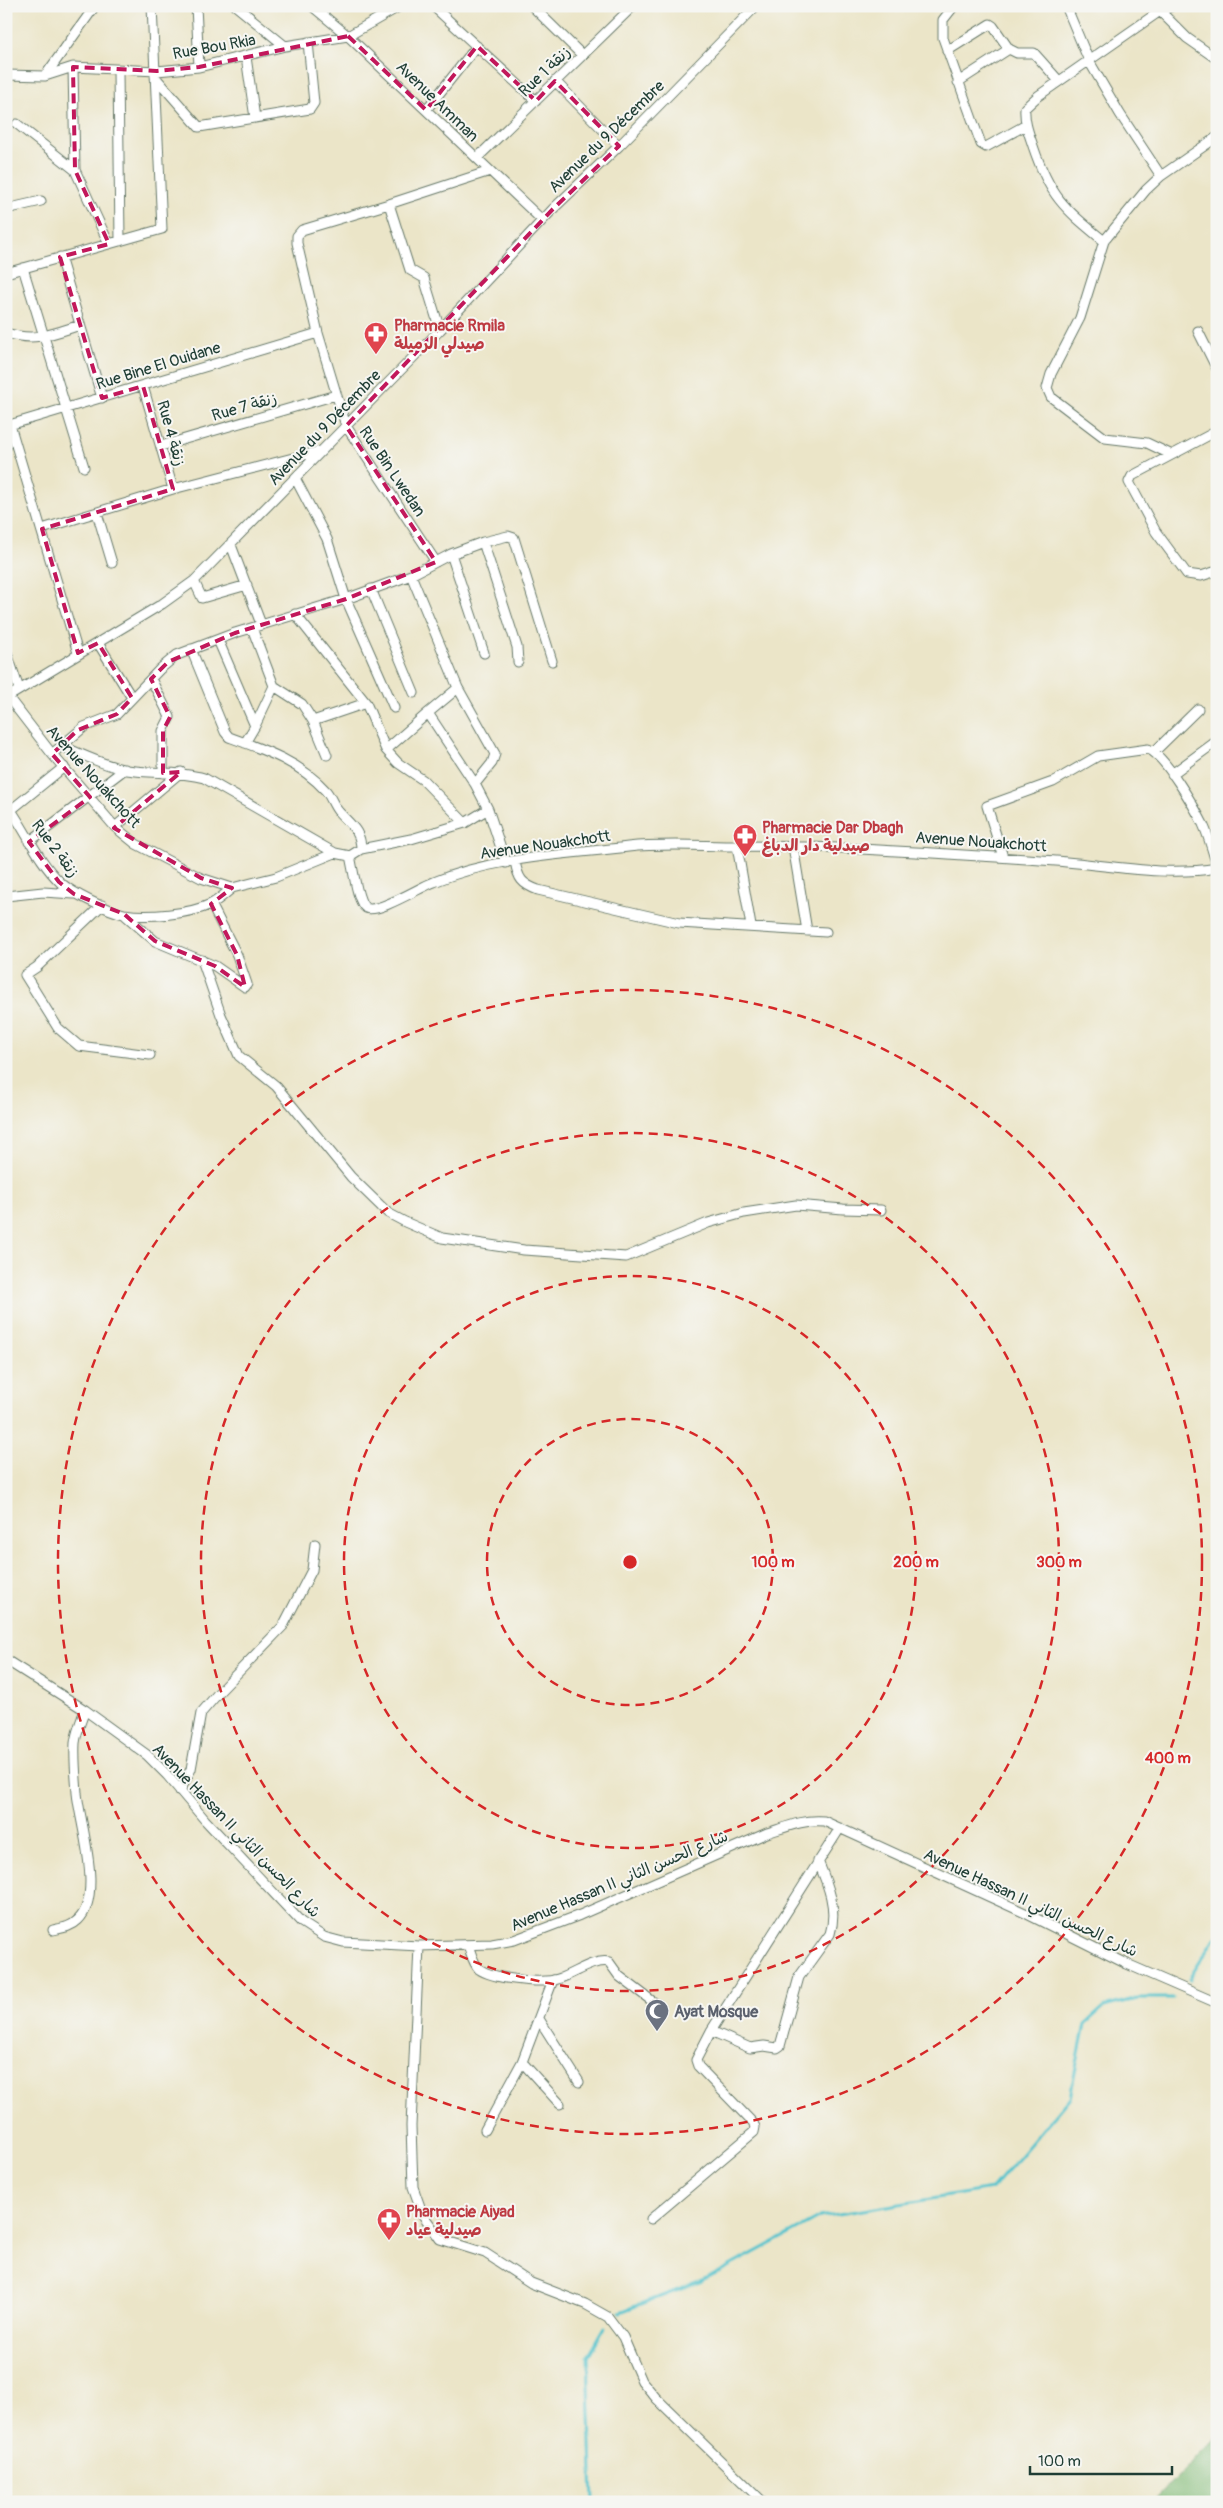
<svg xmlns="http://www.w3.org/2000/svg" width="1223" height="2508" viewBox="0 0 1223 2508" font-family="Pangolin,'Playpen Sans Arabic',sans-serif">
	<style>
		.forest { fill: #83bb78; stroke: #517c56 }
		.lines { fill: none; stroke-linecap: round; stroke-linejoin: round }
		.stream { stroke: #57c4ce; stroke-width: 3 }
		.minor-casing { stroke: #667868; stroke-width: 11 }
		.minor { stroke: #fff; stroke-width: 9 }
		.marked { fill: none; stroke: #c2185b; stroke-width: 4; stroke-dasharray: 10 6; stroke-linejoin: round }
		.ring { fill: none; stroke: #d62828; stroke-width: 2.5; stroke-dasharray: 9 6 }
		.labels { text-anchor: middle; stroke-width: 4; stroke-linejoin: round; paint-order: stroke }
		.street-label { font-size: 16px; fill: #1f3d34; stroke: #f6f6f2 }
		.health-label { font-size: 16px; font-weight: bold; fill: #be3a42; stroke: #f6f6f2; text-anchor: start }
		.worship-label { font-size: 16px; font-weight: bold; fill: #5b616d; stroke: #f6f6f2; text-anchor: start }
		.centre { fill: #d62828; stroke: #f6f6f2; stroke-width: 2.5 }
		.ring-label { font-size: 15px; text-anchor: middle; font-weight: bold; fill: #d62828; stroke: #f6f6f2; stroke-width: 4; stroke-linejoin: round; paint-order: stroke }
	</style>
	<rect width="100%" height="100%" fill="#f6f6f2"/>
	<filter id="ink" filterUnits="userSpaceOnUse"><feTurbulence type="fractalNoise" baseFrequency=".02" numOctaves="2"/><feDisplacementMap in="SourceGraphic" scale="10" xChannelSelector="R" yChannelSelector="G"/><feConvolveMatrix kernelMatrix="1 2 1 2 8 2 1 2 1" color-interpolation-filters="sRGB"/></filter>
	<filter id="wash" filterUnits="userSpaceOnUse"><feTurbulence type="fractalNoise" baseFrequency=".0096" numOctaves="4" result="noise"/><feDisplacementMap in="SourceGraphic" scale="20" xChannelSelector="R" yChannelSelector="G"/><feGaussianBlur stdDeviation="1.12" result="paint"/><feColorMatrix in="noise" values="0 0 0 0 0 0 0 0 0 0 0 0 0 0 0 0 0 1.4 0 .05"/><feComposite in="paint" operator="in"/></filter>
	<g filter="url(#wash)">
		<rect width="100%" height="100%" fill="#ebe5c8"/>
		<path class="forest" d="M1217,2437V2502H1153Z"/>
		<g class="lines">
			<path class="stream" d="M1189,1979L1217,1935
				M620,2312L702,2281L820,2217L992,2189L1070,2097L1085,2024L1104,2007L1138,1998H1173
				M593,2502L588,2356L605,2327"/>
		</g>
	</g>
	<g filter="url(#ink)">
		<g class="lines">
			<defs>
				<path id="minor" d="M196,6L199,67
					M236,6L285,46
					M312,6L348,36L542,220
					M433,6L536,101
					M532,6L582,55
					M954,6L943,20V38L981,144L986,147L1026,125
					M1066,6L1089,61L1120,114L1161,176
					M1160,11L1187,38L1217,59
					M947,51L990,24L993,26L1009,49L1017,53H1034L1059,81
					M246,57L255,118
					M73,67L75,170
					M118,71L120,241
					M6,75L45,76L73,67L157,71L199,67L285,46L348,36L400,6
					M45,76L95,6
					M156,78L199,127L310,109L314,103L308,42
					M555,81L619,146
					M958,82L1009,49
					M426,110L477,46
					M17,124L75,170L109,244
					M477,158L633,6
					M389,204L410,270L424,278L440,330
					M6,209L41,201
					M1104,241C1064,208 1050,197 1033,146C1029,134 1024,122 1025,108L1038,96L1160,11L1172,6
					M60,257L102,398
					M23,268L84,467
					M6,273L162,229L152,6
					M1198,331L1217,369
					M6,333C35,342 52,334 80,325
					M143,386L173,489
					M10,425L78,653
					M6,426L318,333
					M1217,431L1132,476L1129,482L1156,532L1187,574L1201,576L1217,571
					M161,446L336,395
					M1170,454L1147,443L1105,438L1051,397L1047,388L1051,374L1080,318L1104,241L1146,190L1161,176L1217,137
					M295,478L327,539L346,599L394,708
					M97,513L112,563
					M42,529L173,489L320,451
					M483,542L508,536L514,538L552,661
					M231,545L261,624
					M451,554L483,542L517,647L518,662
					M436,562L346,426L318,333L297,243V236L302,230L389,204L490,171
					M411,575L458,688L495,754L492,763L475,784
					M194,581L202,598L247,585
					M371,589L414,693
					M295,614L366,703L386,750L398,763L423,780L465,823L411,839L361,849
					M252,628L274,686L302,704L313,721L327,755
					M218,640L255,726L245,743
					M98,643L132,698
					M191,649L225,732L229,737C265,750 300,762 326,791C331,797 333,805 338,811C349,824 361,830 361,849L350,856
					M6,650L19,689
					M151,679L170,717L163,731V773
					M8,697L52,754L115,827L136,844L201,878L232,888L276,877L335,853L350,856C353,867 357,903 366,908C378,914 420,887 434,882C494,857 564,855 628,847C664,843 702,846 739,846C845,846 950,854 1056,861C1109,865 1164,877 1217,868
					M6,698L162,604L194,581L440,330L553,209L619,146L756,6
					M428,713L458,688
					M313,721L366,703
					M255,726L274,686
					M61,746C82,754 105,766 127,770C154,774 178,771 204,778L335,853
					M386,750L428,713L475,784L488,809L506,863
					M1154,752L1198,709
					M52,754L84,727L117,714L160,669L177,655L235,633L346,599L411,575L451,554L484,653
					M1172,774L1217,741
					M6,803C25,828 37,860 60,882C71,893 109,911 124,914C147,918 191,914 211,904C219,900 226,893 232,888
					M11,810L64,767
					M465,823L488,809
					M115,827L181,772
					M29,842L125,769
					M737,846L751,926
					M793,846L807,931
					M1003,857L987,806L1053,782L1098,756L1148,749C1164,754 1195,808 1203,824C1209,837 1213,852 1217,866
					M515,861C518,879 522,884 538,890L679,923L826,932
					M6,896L43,892L74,894
					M102,905L37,967L25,975L58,1028L79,1046L150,1055
					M124,914L155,941L215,966L245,987L247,984L237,955L211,904
					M202,960L221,1015L239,1056L276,1086L351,1177L388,1213L405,1222L442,1238L524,1250L626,1257L708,1223L744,1213L796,1205L843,1209L881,1210
					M6,1660L85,1710L147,1755L167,1775L205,1820L301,1922L324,1937L343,1942L419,1946L492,1944L514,1940L580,1915L767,1833C786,1827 804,1819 824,1821L1025,1913L1127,1964L1217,2003
					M180,1791L191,1769L201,1713L221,1690L283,1626L312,1570L315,1544
					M53,1930C62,1928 71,1927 78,1920C104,1895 80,1825 77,1793C76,1778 74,1759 75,1743C76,1733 81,1721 85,1710
					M468,1945C471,1953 473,1963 479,1969C493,1979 543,1984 558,1979C574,1974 592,1959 609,1962L619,1976L656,2004
					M419,1946L411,2126L413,2187L423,2215L440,2239L485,2253L531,2283L585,2304L608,2317L623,2337L642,2381L656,2398L763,2502
					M539,2019L579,2082
					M711,2031L750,2048L764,2046L777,2048L780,2046L799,1977L830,1934C838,1909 828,1885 818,1861
					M522,2062L560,2104
					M485,2130L522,2062L553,1980
					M651,2219L754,2132L755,2127L753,2123L698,2066L696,2060L711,2031L840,1828"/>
			</defs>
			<use href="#minor" class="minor-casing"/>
			<use href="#minor" class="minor"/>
		</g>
	</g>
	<path class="marked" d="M348,36L426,110L477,46L536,101L555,81L619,146L553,209L346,426L436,562L346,599L235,633L168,662L151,679L170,717L163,731V773L181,772L114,828L201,878L232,888L211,904L237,955L245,987L215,966L155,941L124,914L74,894L59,882L29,842L90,797L52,754L78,730L117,714L132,698L98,643L78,653L42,529L173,489L143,386L102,398L60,257L109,244L75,170L73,67L157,71L199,67Z"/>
	<g class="ring">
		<circle cx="630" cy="1562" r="143"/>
		<circle cx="630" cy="1562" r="286"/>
		<circle cx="630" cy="1562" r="429"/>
		<circle cx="630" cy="1562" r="572"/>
	</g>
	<defs>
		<symbol id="pharmacy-pin" viewBox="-11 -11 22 30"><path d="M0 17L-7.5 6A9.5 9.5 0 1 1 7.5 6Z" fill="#e0444e" stroke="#f6f6f2"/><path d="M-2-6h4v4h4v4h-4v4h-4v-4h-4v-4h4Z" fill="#fff"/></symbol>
		<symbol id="mosque-pin" viewBox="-11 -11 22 30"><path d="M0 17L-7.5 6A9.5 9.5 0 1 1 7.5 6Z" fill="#6b7280" stroke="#f6f6f2"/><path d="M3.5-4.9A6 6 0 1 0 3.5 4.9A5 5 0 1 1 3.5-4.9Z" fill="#fff"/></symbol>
	</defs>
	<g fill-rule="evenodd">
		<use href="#pharmacy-pin" x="362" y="320" width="28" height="38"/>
		<use href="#pharmacy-pin" x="731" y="822" width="28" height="38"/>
		<use href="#mosque-pin" x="643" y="1997" width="28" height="38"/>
		<use href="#pharmacy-pin" x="375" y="2206" width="28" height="38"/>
	</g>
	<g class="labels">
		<g class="street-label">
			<text transform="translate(214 46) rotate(-10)" y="6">Rue Bou Rkia</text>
			<text transform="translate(544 71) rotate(-44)" y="6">Rue 1 زنقة</text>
			<text transform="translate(438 101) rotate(44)" y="6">Avenue Amman</text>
			<text transform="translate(606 136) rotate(-44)" y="6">Avenue du 9 Décembre</text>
			<text transform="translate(158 365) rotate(-17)" y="6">Rue Bine El Ouidane</text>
			<text transform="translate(244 406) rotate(-16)" y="6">Rue 7 زنقة</text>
			<text transform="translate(324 427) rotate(-46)" y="6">Avenue du 9 Décembre</text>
			<text transform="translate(172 433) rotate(74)" y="6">Rue 4 زنقة</text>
			<text transform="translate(393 471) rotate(56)" y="6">Rue Bin Lwedan</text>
			<text transform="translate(94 776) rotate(48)" y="6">Avenue Nouakchott</text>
			<text transform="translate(981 841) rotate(4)" y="6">Avenue Nouakchott</text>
			<text transform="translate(545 844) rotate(-8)" y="6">Avenue Nouakchott</text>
			<text transform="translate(56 848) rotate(53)" y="6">Rue 2 زنقة</text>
			<text transform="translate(237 1830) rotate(46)" y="6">Avenue Hassan II شارع الحسن الثاني</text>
			<text transform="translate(619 1880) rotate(-23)" y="6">Avenue Hassan II شارع الحسن الثاني</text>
			<text transform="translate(1031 1902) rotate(25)" y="6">Avenue Hassan II شارع الحسن الثاني</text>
		</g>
		<g class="health-label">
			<text x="394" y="331">Pharmacie Rmila<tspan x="394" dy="18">صيدلي الرميلة</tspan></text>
			<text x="762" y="833">Pharmacie Dar Dbagh<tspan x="762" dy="18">صيدلية دار الدباغ</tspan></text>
			<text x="406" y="2217">Pharmacie Aiyad<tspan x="406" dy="18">صيدلية عياد</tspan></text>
		</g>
		<g class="worship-label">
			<text x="674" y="2017">Ayat Mosque</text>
		</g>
	</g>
	<circle cx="630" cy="1562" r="8" class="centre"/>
	<g class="ring-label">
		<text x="773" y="1567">100 m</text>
		<text x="916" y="1567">200 m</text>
		<text x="1059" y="1567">300 m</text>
		<text x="1168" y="1763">400 m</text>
	</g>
	<rect width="1223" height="2508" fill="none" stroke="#f6f6f2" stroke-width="25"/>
	<path d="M1030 2466v8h142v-8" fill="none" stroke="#1f3d34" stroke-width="2.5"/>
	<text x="1038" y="2466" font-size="15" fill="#1f3d34" stroke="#f6f6f2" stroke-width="4" paint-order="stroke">100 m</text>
</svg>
